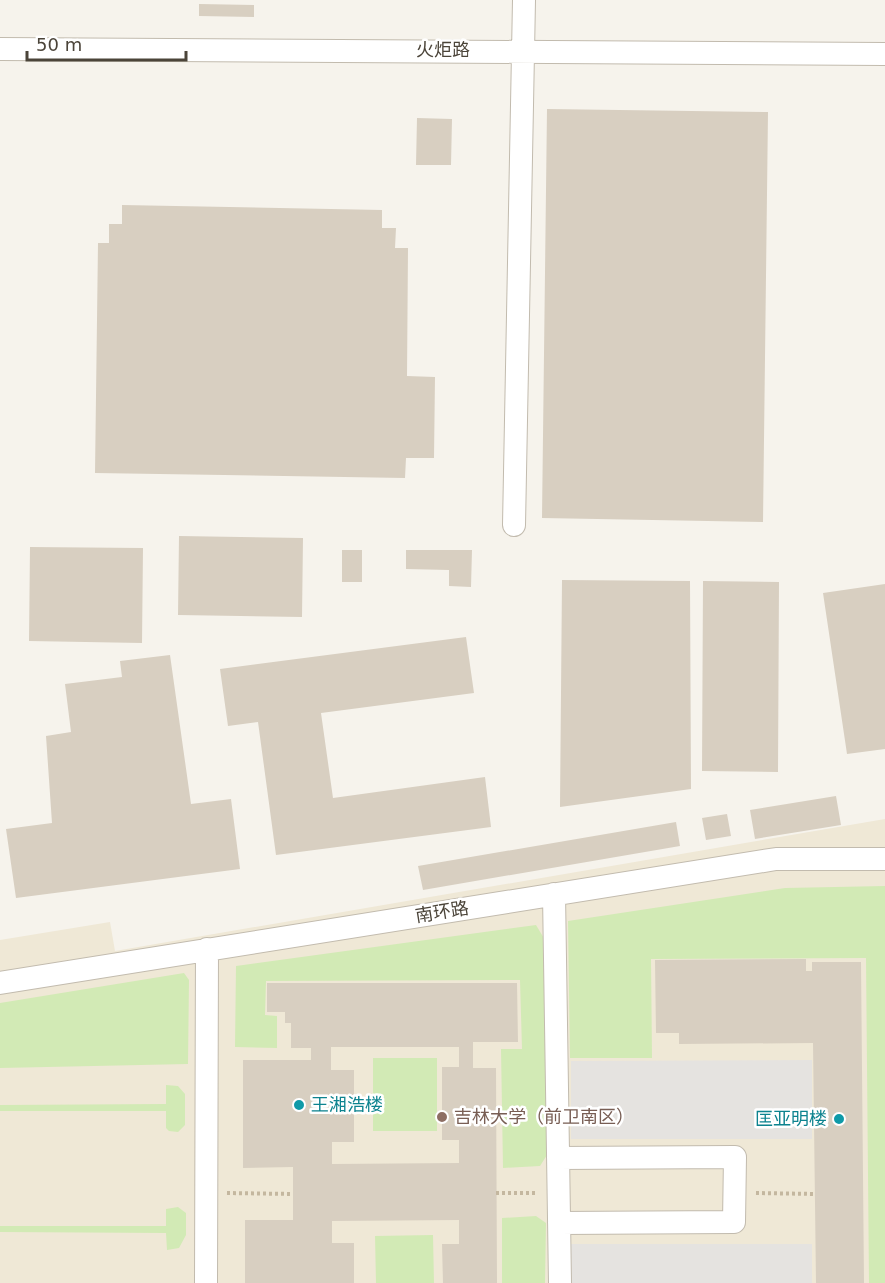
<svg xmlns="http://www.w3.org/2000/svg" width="885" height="1283" viewBox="0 0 885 1283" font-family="'DejaVu Sans','Noto Sans SC',sans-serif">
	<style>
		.education { fill: #efe8d6 }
		.green { fill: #d2eab5 }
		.parking { fill: #e5e3e0 }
		.building { fill: #d8cfc1; fill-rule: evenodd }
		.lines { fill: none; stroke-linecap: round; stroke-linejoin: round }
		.minor-casing { stroke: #c2bbae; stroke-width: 24 }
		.path { stroke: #c4b79f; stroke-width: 4; stroke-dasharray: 3 3; stroke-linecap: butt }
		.minor { stroke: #fff; stroke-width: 22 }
		.culture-dot { fill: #0f9aa8; stroke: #fff; stroke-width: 2 }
		.education-dot { fill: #8d6e63; stroke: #fff; stroke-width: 2 }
		.labels { text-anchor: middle; stroke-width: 5; stroke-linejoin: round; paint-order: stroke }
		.street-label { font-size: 18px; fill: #4b4439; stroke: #fff }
		.culture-label { font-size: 18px; fill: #0d838f; stroke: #fff; text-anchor: start }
		.education-label { font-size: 18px; fill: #785e54; stroke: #fff; text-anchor: start }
	</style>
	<rect width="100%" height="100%" fill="#f6f3ec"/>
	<path class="education" d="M885,819V1283H0V940L110,922L115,951Z"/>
	<path class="green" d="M885,886V1283H869L866,958L651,959L652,1058H570L568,921L785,888Z
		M536,925L545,940L547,1155L540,1166L503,1168L501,1049H522L520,980L266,981L265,1015L277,1016V1048L235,1047L236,966Z
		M184,973L189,980L188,1064L0,1068V1003Z
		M373,1058H437V1131H373Z
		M166,1085L178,1086L185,1094V1125L178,1132L169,1131L166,1128V1111H0V1105L166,1104Z
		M178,1207L186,1213V1235L179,1248L167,1250L166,1233L0,1232V1226H166V1209Z
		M536,1216L546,1223L545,1283H502V1218Z
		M433,1235L434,1283H376L375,1236Z"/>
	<path class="parking" d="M812,1060V1139H571V1061Z
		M571,1244H812V1283H571Z"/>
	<path class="building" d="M199,4L254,5V17L199,16Z
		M547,109L768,112L763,522L542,518Z
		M417,118L452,119L451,165H416Z
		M122,205L382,210V228H396L395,248H408L407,376L435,377L434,458H406L405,478L95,473L98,243H109V224H122Z
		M179,536L303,538L302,617L178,615Z
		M30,547L143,548L142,643L29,641Z
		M342,550H362V582H342Z
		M406,550H472L471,587L449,586V570L406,569Z
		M562,580L690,581L691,789L560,807Z
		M703,581L779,582L778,772L702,771Z
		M885,584V749L847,754L823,593Z
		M466,637L474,693L321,713L333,798L485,777L491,827L276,855L258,722L228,726L220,669Z
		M170,655L191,804L231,799L240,869L16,898L6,829L52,823L46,736L71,732L65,684L122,677L120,661Z
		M836,796L841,825L755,839L750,810Z
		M727,814L731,836L706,840L702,818Z
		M676,822L680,846L423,890L418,866Z
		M806,959V971H812V962H861L864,1283H816L813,1043L679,1044V1033H656L655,960Z
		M267,983H517L518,1042H473V1068H496L497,1283H443L442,1244H459V1220L332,1221V1243H354V1283H245V1220H293V1167L243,1168V1060H311V1048H291V1023H285V1012H267ZM331,1047H459V1067H442V1140H459V1163L332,1164V1142H354V1070H331Z"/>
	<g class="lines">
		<defs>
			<path id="minor" d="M0,49L885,54
				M514,525L524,0
				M554,894L560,1283
				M0,983L776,859H885
				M558,1158L735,1157L734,1222L559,1223
				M206,1283L207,949"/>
		</defs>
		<use href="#minor" class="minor-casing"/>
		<path class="path" d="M227,1193L293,1194
			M496,1193H537
			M756,1193L815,1194"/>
		<use href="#minor" class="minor"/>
	</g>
	<g class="culture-dot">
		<circle cx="299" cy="1105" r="6"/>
		<circle cx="839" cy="1119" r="6"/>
	</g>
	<circle class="education-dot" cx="442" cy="1117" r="6"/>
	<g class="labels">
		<g class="street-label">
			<text x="443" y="56">火炬路</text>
			<text transform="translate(442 912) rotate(-9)" y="6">南环路</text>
		</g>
		<g class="culture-label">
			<text x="311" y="1111">王湘浩楼</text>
			<text x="827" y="1125" text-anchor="end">匡亚明楼</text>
		</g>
		<g class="education-label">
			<text x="454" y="1123">吉林大学（前卫南区）</text>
		</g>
	</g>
	<path d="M27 51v9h159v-9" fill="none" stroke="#4b4439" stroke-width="3"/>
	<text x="36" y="51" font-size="18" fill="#4b4439" stroke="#ffffff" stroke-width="4.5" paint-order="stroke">50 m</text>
</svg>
